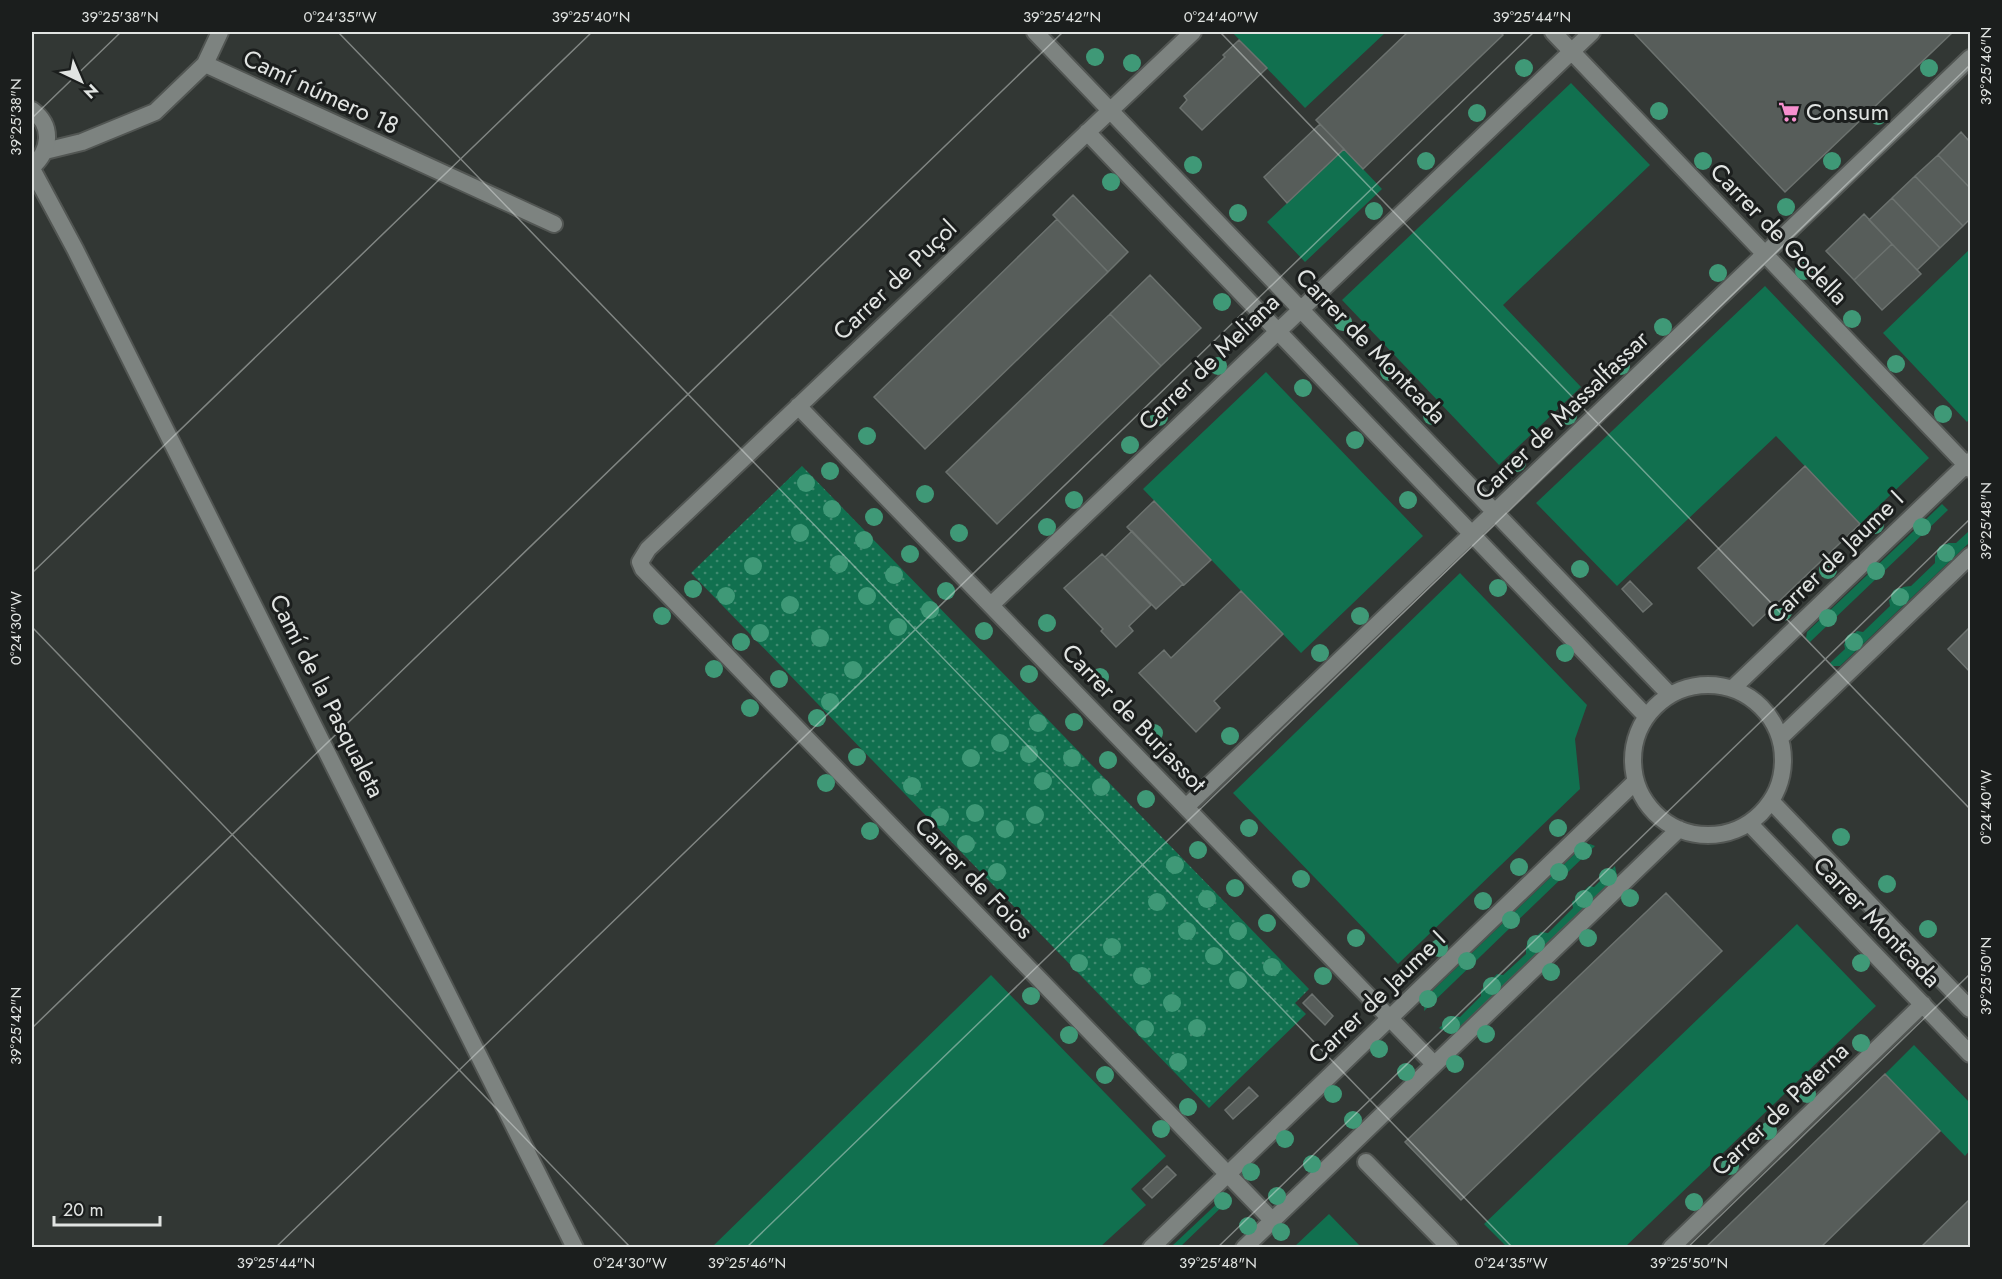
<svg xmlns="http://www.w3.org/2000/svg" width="2002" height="1279" viewBox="0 0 2002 1279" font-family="Jost,sans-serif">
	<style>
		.grass { fill: #11704f }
		.park { fill: url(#park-dots) }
		.building { fill: #575d5a; stroke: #6c726f; stroke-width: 1.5 }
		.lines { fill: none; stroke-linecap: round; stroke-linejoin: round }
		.service-casing { stroke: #525653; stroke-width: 20 }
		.pedestrian-casing { stroke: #525653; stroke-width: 20 }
		.minor-casing { stroke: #525653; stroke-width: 20 }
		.tertiary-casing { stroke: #525653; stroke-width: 20 }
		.service { stroke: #7d8380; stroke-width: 16 }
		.pedestrian { stroke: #7d8380; stroke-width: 16 }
		.minor { stroke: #7d8380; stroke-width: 16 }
		.tertiary { stroke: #7d8380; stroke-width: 16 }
		.tree { fill: #3f9977 }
		.ticks { fill: none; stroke: #e1e4e2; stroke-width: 1.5; stroke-opacity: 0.45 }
		.labels { text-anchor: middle; stroke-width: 6; stroke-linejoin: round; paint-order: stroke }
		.street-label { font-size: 24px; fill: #e1e4e2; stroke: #1b1e1d }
		.poi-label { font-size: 24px; fill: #e1e4e2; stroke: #1b1e1d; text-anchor: start }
		.neatline { fill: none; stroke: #e1e4e2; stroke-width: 2 }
		.ticks-label { font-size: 15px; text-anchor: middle; fill: #e1e4e2 }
	</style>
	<defs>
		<pattern id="park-dots" width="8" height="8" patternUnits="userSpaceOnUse" patternTransform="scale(1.5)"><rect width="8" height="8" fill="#11704f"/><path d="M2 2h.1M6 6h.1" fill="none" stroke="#3f8b70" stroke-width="1.8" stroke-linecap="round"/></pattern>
	</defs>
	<rect width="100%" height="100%" fill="#323734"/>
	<path class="grass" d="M1232,32H1386L1305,108Z
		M1571,83L1650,165L1503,305L1581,387L1499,465L1342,300Z
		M1344,149L1382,189L1305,262L1267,222Z
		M1970,249V418L1967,422L1883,333Z
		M1765,286L1929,458L1860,524L1776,436L1617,586L1536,503Z
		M1266,372L1423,536L1301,653L1143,489Z
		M1942,504L1948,510L1810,642L1806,638L1807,632Z
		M1968,532L1970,542L1840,666H1833L1830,663L1845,649L1844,644L1857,631L1863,632L1890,606L1889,600L1903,587L1911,586L1935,563V556L1948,543H1956Z
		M1460,573L1587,705L1575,739L1580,789L1398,964L1233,793Z
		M1590,844L1595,846L1424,1011L1425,998L1583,846Z
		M1615,866L1617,876L1456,1032L1450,1034L1439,1028L1453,1016L1460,1017L1481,996V990L1497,974L1503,975L1526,954V946L1541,932L1548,933L1573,908L1572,902L1589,886L1594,887Z
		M1797,924L1876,1006L1625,1247H1507L1484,1224Z
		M991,975L1166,1156L1131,1189L1146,1205L1100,1247H712Z
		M1914,1045L1970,1103V1150L1965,1156L1885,1074Z
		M1223,1198L1230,1199L1180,1247H1171Z
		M1329,1214L1361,1247H1294Z"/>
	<path class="park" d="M802,466L1309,989L1295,1003L1306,1014L1209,1108L691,573Z"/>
	<path class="building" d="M1408,32H1500L1503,35L1363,169L1316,120Z
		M1633,32H1953L1785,192Z
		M1239,40L1267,68L1202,130L1180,108L1187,100L1184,96L1225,57L1223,55Z
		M1320,124L1344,149L1287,203L1264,177Z
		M1961,132L1970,142V188L1938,155Z
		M1938,155L1970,188V219L1963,226L1915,176Z
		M1915,176L1963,226L1940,248L1892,198Z
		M1073,195L1128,252L1108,272L1053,215Z
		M1892,198L1940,248L1917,270L1869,220Z
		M1864,214L1892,244L1854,280L1826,251Z
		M1057,219L1108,272L925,449L874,397Z
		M1892,244L1921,274L1882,310L1854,280Z
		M1150,275L1201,328L1161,366L1110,314Z
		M1110,314L1161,366L997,524L946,472Z
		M1805,466L1860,524L1753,626L1698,568Z
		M1154,501L1211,560L1184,585L1127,527Z
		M1132,531L1183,584L1156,609L1105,557Z
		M1102,554L1151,605L1129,626L1133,631L1116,647L1101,631L1103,629L1064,588Z
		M1630,581L1652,604L1643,612L1622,589Z
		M1241,591L1283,634L1214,701L1220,708L1196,732L1139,673L1164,650L1171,658Z
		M1970,627V672L1948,649Z
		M1666,893L1722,951L1461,1200L1405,1142Z
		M1312,994L1333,1016L1325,1025L1303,1003Z
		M1885,1074L1940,1131L1820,1248H1705Z
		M1249,1087L1258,1096L1233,1119L1225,1110Z
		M1167,1166L1176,1175L1152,1198L1143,1189Z
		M1970,1199V1248H1920Z"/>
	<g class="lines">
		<defs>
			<path id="service" d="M205,64L220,32
				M45,151L82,142L155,112L205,64L554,224"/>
			<path id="pedestrian" d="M1366,1162L1450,1248"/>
			<path id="minor" d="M1035,32L1670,695
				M1193,32L648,549L640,562L643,569L1272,1220
				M1553,32L1970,469
				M1087,132L1646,716
				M798,406L1434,1064
				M991,605L1592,32
				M1633 760a75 75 0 1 1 150 0a75 75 0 1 1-150 0Z
				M1733,688L1970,461
				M1780,738L1970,556
				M1771,801L1970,1009
				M1186,807L1970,58
				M1749,823L1970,1054
				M1151,1248L1636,781
				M1244,1248L1679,829
				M1671,1248L1923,1004"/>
			<path id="tertiary" d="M32,110C54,126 50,151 32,167
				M32,169L75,249L575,1248"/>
		</defs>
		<use href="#service" class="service-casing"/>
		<use href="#pedestrian" class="pedestrian-casing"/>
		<use href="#minor" class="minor-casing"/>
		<use href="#tertiary" class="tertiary-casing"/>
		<use href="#service" class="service"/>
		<use href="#pedestrian" class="pedestrian"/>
		<use href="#minor" class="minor"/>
		<use href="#tertiary" class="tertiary"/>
	</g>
	<g class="tree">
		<circle cx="1095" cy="57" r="9"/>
		<circle cx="1132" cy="63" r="9"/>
		<circle cx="1524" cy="68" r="9"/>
		<circle cx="1929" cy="68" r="9"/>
		<circle cx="1659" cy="111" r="9"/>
		<circle cx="1477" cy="113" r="9"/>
		<circle cx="1878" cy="116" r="9"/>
		<circle cx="1426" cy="161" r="9"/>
		<circle cx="1703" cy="161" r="9"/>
		<circle cx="1832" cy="161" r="9"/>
		<circle cx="1193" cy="165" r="9"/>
		<circle cx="1111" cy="182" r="9"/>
		<circle cx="1786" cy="207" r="9"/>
		<circle cx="1374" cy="211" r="9"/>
		<circle cx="1238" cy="213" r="9"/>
		<circle cx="1804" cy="271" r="9"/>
		<circle cx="1718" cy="273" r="9"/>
		<circle cx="1222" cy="302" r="9"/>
		<circle cx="1852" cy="319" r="9"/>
		<circle cx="1343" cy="322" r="9"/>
		<circle cx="1663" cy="327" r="9"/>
		<circle cx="1896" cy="364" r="9"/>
		<circle cx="1218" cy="366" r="9"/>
		<circle cx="1621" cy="366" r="9"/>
		<circle cx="1389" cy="372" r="9"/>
		<circle cx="1303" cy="388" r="9"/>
		<circle cx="1943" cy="414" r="9"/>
		<circle cx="1432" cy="416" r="9"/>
		<circle cx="1568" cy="416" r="9"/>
		<circle cx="1159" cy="417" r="9"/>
		<circle cx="867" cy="436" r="9"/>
		<circle cx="1355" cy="440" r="9"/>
		<circle cx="1130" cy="445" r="9"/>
		<circle cx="1517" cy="463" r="9"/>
		<circle cx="830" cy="471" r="9"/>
		<circle cx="806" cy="483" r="9"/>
		<circle cx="925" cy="494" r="9"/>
		<circle cx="1074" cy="500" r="9"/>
		<circle cx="1408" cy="500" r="9"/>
		<circle cx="832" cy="509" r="9"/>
		<circle cx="874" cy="517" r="9"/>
		<circle cx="1875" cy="525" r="9"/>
		<circle cx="1047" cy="527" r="9"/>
		<circle cx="1922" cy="527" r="9"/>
		<circle cx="800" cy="533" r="9"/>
		<circle cx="959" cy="533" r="9"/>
		<circle cx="864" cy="540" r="9"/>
		<circle cx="1946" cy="553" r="9"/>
		<circle cx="910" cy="554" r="9"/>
		<circle cx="839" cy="564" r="9"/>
		<circle cx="753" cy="566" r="9"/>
		<circle cx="1580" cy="569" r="9"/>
		<circle cx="1828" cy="570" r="9"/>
		<circle cx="1876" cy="571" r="9"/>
		<circle cx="894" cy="575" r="9"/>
		<circle cx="1498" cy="588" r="9"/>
		<circle cx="693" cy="589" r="9"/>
		<circle cx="946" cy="591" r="9"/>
		<circle cx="726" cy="596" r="9"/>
		<circle cx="867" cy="596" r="9"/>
		<circle cx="1900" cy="597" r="9"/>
		<circle cx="790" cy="605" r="9"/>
		<circle cx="930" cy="610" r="9"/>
		<circle cx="1783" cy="612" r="9"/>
		<circle cx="662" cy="616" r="9"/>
		<circle cx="1360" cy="616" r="9"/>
		<circle cx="1828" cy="618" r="9"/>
		<circle cx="1047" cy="623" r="9"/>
		<circle cx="898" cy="627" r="9"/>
		<circle cx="984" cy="631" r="9"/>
		<circle cx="760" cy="633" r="9"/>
		<circle cx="820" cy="638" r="9"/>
		<circle cx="741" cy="642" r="9"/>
		<circle cx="1854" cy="642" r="9"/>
		<circle cx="1320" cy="653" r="9"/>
		<circle cx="1565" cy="653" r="9"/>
		<circle cx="714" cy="669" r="9"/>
		<circle cx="853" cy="670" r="9"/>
		<circle cx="1029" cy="674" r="9"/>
		<circle cx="1100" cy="677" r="9"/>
		<circle cx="779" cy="679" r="9"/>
		<circle cx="830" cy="702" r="9"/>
		<circle cx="750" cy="708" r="9"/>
		<circle cx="817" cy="718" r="9"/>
		<circle cx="1074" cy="722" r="9"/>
		<circle cx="1038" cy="723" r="9"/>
		<circle cx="1154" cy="733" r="9"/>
		<circle cx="1230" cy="736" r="9"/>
		<circle cx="1000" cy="743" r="9"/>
		<circle cx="1029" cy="754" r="9"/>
		<circle cx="857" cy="757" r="9"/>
		<circle cx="971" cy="758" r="9"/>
		<circle cx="1072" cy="758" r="9"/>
		<circle cx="1108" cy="760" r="9"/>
		<circle cx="1043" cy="781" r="9"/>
		<circle cx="826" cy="783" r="9"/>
		<circle cx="912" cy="786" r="9"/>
		<circle cx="1101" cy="787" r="9"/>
		<circle cx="1146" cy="799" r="9"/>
		<circle cx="975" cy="813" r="9"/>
		<circle cx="1035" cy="815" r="9"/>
		<circle cx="940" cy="817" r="9"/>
		<circle cx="1249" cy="828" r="9"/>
		<circle cx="1558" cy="828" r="9"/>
		<circle cx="1005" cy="829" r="9"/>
		<circle cx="870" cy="831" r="9"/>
		<circle cx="1841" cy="837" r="9"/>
		<circle cx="966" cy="844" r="9"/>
		<circle cx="1198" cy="850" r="9"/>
		<circle cx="1583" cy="851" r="9"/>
		<circle cx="1175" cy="865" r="9"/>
		<circle cx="1519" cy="867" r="9"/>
		<circle cx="997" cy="872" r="9"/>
		<circle cx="1559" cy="872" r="9"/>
		<circle cx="1608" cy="877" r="9"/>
		<circle cx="1301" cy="879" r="9"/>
		<circle cx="1887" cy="884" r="9"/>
		<circle cx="1235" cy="888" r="9"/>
		<circle cx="1630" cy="898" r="9"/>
		<circle cx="1207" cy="899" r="9"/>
		<circle cx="1584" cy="899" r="9"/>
		<circle cx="1483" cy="901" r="9"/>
		<circle cx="1157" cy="902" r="9"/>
		<circle cx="1511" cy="920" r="9"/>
		<circle cx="1267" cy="923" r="9"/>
		<circle cx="1928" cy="929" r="9"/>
		<circle cx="1187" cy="931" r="9"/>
		<circle cx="1238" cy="931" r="9"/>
		<circle cx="1356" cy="938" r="9"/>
		<circle cx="1588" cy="938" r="9"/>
		<circle cx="1536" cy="944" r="9"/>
		<circle cx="1112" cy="947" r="9"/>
		<circle cx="1439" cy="948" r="9"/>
		<circle cx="1214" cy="956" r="9"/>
		<circle cx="1467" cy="961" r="9"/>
		<circle cx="1079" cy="963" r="9"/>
		<circle cx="1861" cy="963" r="9"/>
		<circle cx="1272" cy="967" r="9"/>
		<circle cx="1551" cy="972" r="9"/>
		<circle cx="1142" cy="976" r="9"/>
		<circle cx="1323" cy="976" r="9"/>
		<circle cx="1238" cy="980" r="9"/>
		<circle cx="1492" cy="986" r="9"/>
		<circle cx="1031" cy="996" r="9"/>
		<circle cx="1428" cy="999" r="9"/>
		<circle cx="1172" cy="1003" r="9"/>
		<circle cx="1451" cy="1025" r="9"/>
		<circle cx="1197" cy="1028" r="9"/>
		<circle cx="1145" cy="1029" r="9"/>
		<circle cx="1486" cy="1034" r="9"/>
		<circle cx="1069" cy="1035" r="9"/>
		<circle cx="1861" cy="1043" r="9"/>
		<circle cx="1379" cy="1049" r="9"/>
		<circle cx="1178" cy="1062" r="9"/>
		<circle cx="1455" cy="1064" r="9"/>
		<circle cx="1406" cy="1072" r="9"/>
		<circle cx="1105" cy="1075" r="9"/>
		<circle cx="1333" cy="1094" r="9"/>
		<circle cx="1807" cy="1094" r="9"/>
		<circle cx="1188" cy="1107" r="9"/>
		<circle cx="1353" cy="1120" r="9"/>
		<circle cx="1161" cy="1129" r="9"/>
		<circle cx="1768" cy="1131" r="9"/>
		<circle cx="1285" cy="1139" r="9"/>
		<circle cx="1312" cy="1164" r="9"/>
		<circle cx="1730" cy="1166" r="9"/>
		<circle cx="1251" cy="1172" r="9"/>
		<circle cx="1277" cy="1196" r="9"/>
		<circle cx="1223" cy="1201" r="9"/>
		<circle cx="1694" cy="1202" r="9"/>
		<circle cx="1248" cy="1226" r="9"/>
		<circle cx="1281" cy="1232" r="9"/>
	</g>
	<path class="ticks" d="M338,32L1513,1248M1220,32L1970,809M32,118L121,32M32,573L592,32M32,627L631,1248M32,1028L1063,32M275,1248L1534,32M746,1248L1970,65M1217,1248L1970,519M1687,1248L1970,974"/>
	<defs>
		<symbol id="supermarket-bare" viewBox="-9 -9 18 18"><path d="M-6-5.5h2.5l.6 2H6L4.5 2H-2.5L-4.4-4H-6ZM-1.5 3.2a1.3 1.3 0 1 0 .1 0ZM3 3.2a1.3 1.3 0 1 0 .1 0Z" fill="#f790cf" stroke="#1b1e1d" stroke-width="2.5" paint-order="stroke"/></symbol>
	</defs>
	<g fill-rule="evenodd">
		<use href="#supermarket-bare" x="1774" y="97" width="30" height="30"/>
	</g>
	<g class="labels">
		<g class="street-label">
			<text transform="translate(321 92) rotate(25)" y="8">Camí número 18</text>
			<text transform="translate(1779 234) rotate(46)" y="8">Carrer de Godella</text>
			<text transform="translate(895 280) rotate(-44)" y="8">Carrer de Puçol</text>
			<text transform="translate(1371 346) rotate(46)" y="8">Carrer de Montcada</text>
			<text transform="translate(1209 362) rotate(-44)" y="8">Carrer de Meliana</text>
			<text transform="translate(1562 415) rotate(-44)" y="8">Carrer de Massalfassar</text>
			<text transform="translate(1835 557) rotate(-44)" y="8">Carrer de Jaume I</text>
			<text transform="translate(327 696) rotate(63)" y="8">Camí de la Pasqualeta</text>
			<text transform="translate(1134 718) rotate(46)" y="8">Carrer de Burjassot</text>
			<text transform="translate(974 878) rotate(46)" y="8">Carrer de Foios</text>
			<text transform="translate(1877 922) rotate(46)" y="8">Carrer Montcada</text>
			<text transform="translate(1377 997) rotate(-44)" y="8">Carrer de Jaume I</text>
			<text transform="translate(1780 1109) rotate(-44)" y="8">Carrer de Paterna</text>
		</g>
		<g class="poi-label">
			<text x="1806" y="120">Consum</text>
		</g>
	</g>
	<rect width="2002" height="1279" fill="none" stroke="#1b1e1d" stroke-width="66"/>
	<g transform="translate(81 81) rotate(136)" stroke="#1b1e1d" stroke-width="4.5" paint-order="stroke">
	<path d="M0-4.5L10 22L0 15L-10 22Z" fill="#e1e4e2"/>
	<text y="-9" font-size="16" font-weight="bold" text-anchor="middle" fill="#e1e4e2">N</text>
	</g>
	<path d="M54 1216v9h106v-9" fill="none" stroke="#e1e4e2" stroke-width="3"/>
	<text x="63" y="1216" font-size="18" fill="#e1e4e2" stroke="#1b1e1d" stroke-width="4.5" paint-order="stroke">20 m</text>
	<rect x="33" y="33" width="1936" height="1213" class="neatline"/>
	<g class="ticks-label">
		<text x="120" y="22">39°25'38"N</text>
		<text x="340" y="22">0°24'35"W</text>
		<text x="591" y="22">39°25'40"N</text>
		<text x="1062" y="22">39°25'42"N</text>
		<text x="1221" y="22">0°24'40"W</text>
		<text x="1532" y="22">39°25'44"N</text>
		<text transform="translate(1986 66) rotate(-90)" y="5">39°25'46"N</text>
		<text transform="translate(16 117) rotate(-90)" y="5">39°25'38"N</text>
		<text transform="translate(1986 521) rotate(-90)" y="5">39°25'48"N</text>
		<text transform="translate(16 628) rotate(-90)" y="5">0°24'30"W</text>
		<text transform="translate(1986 807) rotate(-90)" y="5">0°24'40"W</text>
		<text transform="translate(1986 976) rotate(-90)" y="5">39°25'50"N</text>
		<text transform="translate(16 1026) rotate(-90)" y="5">39°25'42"N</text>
		<text x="276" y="1268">39°25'44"N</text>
		<text x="630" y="1268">0°24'30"W</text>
		<text x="747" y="1268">39°25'46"N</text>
		<text x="1218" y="1268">39°25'48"N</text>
		<text x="1511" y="1268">0°24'35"W</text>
		<text x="1689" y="1268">39°25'50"N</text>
	</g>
</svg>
